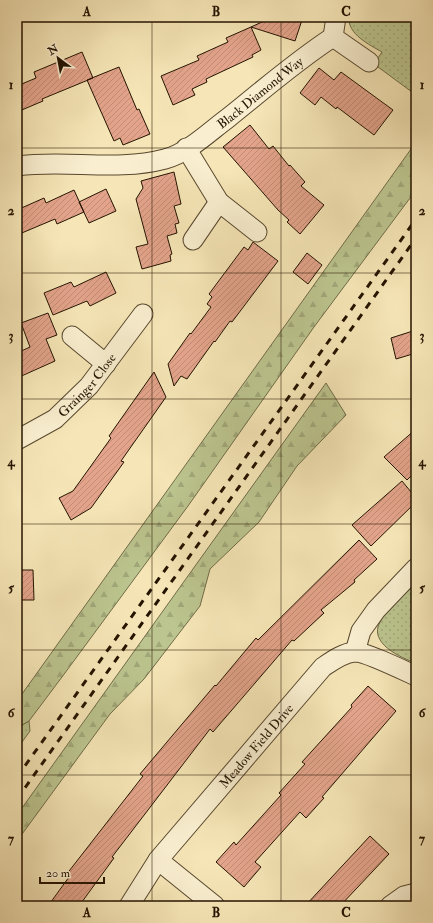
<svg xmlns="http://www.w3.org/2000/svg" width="433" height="923" viewBox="0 0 433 923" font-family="'IM FELL Double Pica',serif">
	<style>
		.grass { fill: url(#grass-dots); stroke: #706c48 }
		.forest { fill: url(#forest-firs); stroke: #706c48 }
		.building { fill: url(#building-hatch); stroke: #241300 }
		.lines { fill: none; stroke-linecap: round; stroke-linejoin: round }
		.street-casing { stroke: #58482e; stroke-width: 21 }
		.street { stroke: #f9efd0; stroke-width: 19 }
		.rail { stroke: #241300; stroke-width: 3; stroke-dasharray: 7 7; stroke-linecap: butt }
		.grid { fill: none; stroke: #241300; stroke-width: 1; stroke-opacity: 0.55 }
		.labels { text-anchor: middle; stroke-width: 3; stroke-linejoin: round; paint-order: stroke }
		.street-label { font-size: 13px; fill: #241300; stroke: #f9efd0 }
		.neatline { fill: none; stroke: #241300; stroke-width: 1.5 }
		.grid-label { font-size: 13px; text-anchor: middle; font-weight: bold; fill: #241300 }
	</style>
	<defs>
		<pattern id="grass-dots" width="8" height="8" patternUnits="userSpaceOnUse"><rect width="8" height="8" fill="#bcc58f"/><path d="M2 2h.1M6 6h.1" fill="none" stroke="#a1a87a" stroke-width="1.8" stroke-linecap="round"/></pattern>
		<pattern id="forest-firs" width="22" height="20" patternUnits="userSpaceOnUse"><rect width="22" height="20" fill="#bcc58f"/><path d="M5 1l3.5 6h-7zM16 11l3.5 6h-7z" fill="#a1a87a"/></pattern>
		<pattern id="building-hatch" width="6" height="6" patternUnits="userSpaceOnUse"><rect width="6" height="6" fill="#e3a48b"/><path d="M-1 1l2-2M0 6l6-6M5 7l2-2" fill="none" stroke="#c38c76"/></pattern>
	</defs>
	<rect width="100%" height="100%" fill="#f6e6b7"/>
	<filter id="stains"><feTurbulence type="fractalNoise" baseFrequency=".005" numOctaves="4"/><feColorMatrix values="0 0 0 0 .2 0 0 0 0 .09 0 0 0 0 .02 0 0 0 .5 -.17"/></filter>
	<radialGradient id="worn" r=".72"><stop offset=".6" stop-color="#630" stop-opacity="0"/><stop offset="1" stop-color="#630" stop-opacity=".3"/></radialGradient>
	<path class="grass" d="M349,17H416V95L374,64L382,52C370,45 347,34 349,17Z
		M416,583V663C401,658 368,643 380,622C387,609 405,595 416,583Z
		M29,721L30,731L17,749V728Z"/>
	<path class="forest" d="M416,142V190L314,327L188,506L62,677L29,721L17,728V701Z
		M326,383L346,415L297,466L259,522L210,569L200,606L144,679L110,714L17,841V815Z"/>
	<path class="building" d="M273,17H303L295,41L251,27Z
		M251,27L261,50L252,55L253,57L206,79L207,82L192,89L195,95L173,105L161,76L199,60L197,56L228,42L226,38Z
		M82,52L93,78L42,99L43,101L17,112V86L36,78L34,72Z
		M119,67L137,110L139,109L150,134L123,145L120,138L114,141L87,80Z
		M319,68L334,80L341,72L393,110L374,135L337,107L336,109L321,97L315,105L300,93Z
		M250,125L269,149L273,146L289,166L290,165L305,182L301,186L324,205L300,234L287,222L289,220L278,210L223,147Z
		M174,172L181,204L174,206L179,223L175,224L177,233L167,236L172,254L170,255L171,261L142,269L136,247L148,244L136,199L143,188L141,181Z
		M106,189L116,211L89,223L79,202Z
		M74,190L84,212L57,224L55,219L17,235V210L44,198L46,203Z
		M253,242L278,261L232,322L230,321L215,342L214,341L187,379L181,376L174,386L168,364L190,333L191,334L211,307L207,304L212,297L209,294L244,247L248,250Z
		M307,253L322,265L308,284L293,272Z
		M106,272L116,293L90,306L87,301L53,315L44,293L71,282L74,287Z
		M48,313L57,335L46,339L55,361L17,378V353L30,347L21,323Z
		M416,330V353L396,359L391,338Z
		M154,372L166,397L121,461L124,462L91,508L71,520L59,498L73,491L111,438L109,436Z
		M416,429V471L407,480L384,457Z
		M402,481L416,498V502L371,546L352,525Z
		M359,540L377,559L354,580L355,582L321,610L324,613L294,641L292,640L213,732L210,729L112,857L114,858L79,906H48L69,877L66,875L143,776L140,774L215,685L216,686L256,638L258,640Z
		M17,570H33L34,600H17Z
		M368,686L396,711L322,797L324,798L306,818L300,812L255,862L261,867L244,887L216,862L234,842L236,845L281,795L279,793L305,764L302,762L352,707L351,705Z
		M370,836L389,854L340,906H305Z"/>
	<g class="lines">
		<defs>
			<g id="street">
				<path d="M336,17L333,37L369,62"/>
				<path d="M186,148L219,202L257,232"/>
				<path id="s1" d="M17,166C66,159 116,172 165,159C188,153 209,132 228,118C263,90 296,61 333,37"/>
				<path d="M193,240L219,202"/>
				<path d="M72,336L106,364"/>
				<path id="s2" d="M17,440L55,419L89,386L143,314"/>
				<path d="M355,652L361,631L376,610L416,568"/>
				<path d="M158,860L215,906"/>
				<path id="s3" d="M129,906L158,860L323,667C332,661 343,653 354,652C364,651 405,671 416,676"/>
				<path d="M390,906L404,896L416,893"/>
			</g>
		</defs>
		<use href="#street" class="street-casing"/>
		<use href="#street" class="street"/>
		<path class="rail" d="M17,777L416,219
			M17,799L416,238"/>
	</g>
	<path class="grid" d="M152,17V906M281,17V906M17,148H416M17,273H416M17,399H416M17,524H416M17,650H416M17,775H416"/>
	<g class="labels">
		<g class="street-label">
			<text dy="5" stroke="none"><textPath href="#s1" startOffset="265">Black Diamond Way</textPath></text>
			<text dy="5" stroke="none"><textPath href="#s2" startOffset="90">Grainger Close</textPath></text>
			<text dy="5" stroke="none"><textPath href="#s3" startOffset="205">Meadow Field Drive</textPath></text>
		</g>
	</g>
	<rect width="433" height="923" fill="none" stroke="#f6e6b7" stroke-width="44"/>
	<g transform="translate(58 58) rotate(328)" stroke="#f9efd0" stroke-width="3" paint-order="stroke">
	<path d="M0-3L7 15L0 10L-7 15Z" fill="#241300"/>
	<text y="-6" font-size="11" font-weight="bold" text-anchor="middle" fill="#241300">N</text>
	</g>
	<path d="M40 877v6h64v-6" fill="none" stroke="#241300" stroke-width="2"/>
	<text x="46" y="877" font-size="12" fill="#241300" stroke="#f9efd0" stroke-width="3" paint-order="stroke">20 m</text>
	<rect x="22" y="22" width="389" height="879" class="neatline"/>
	<g class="grid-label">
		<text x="87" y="16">A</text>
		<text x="216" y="16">B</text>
		<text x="346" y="16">C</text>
		<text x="11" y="89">1</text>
		<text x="422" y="89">1</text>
		<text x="11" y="215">2</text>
		<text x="422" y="215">2</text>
		<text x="11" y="340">3</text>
		<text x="422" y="340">3</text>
		<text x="11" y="466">4</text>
		<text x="422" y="466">4</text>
		<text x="11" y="592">5</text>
		<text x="422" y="592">5</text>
		<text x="11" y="717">6</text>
		<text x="422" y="717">6</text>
		<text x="11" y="843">7</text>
		<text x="422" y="843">7</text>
		<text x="87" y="917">A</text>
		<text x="216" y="917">B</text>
		<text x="346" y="917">C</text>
	</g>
	<rect width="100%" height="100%" filter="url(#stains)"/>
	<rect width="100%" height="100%" fill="url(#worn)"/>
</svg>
